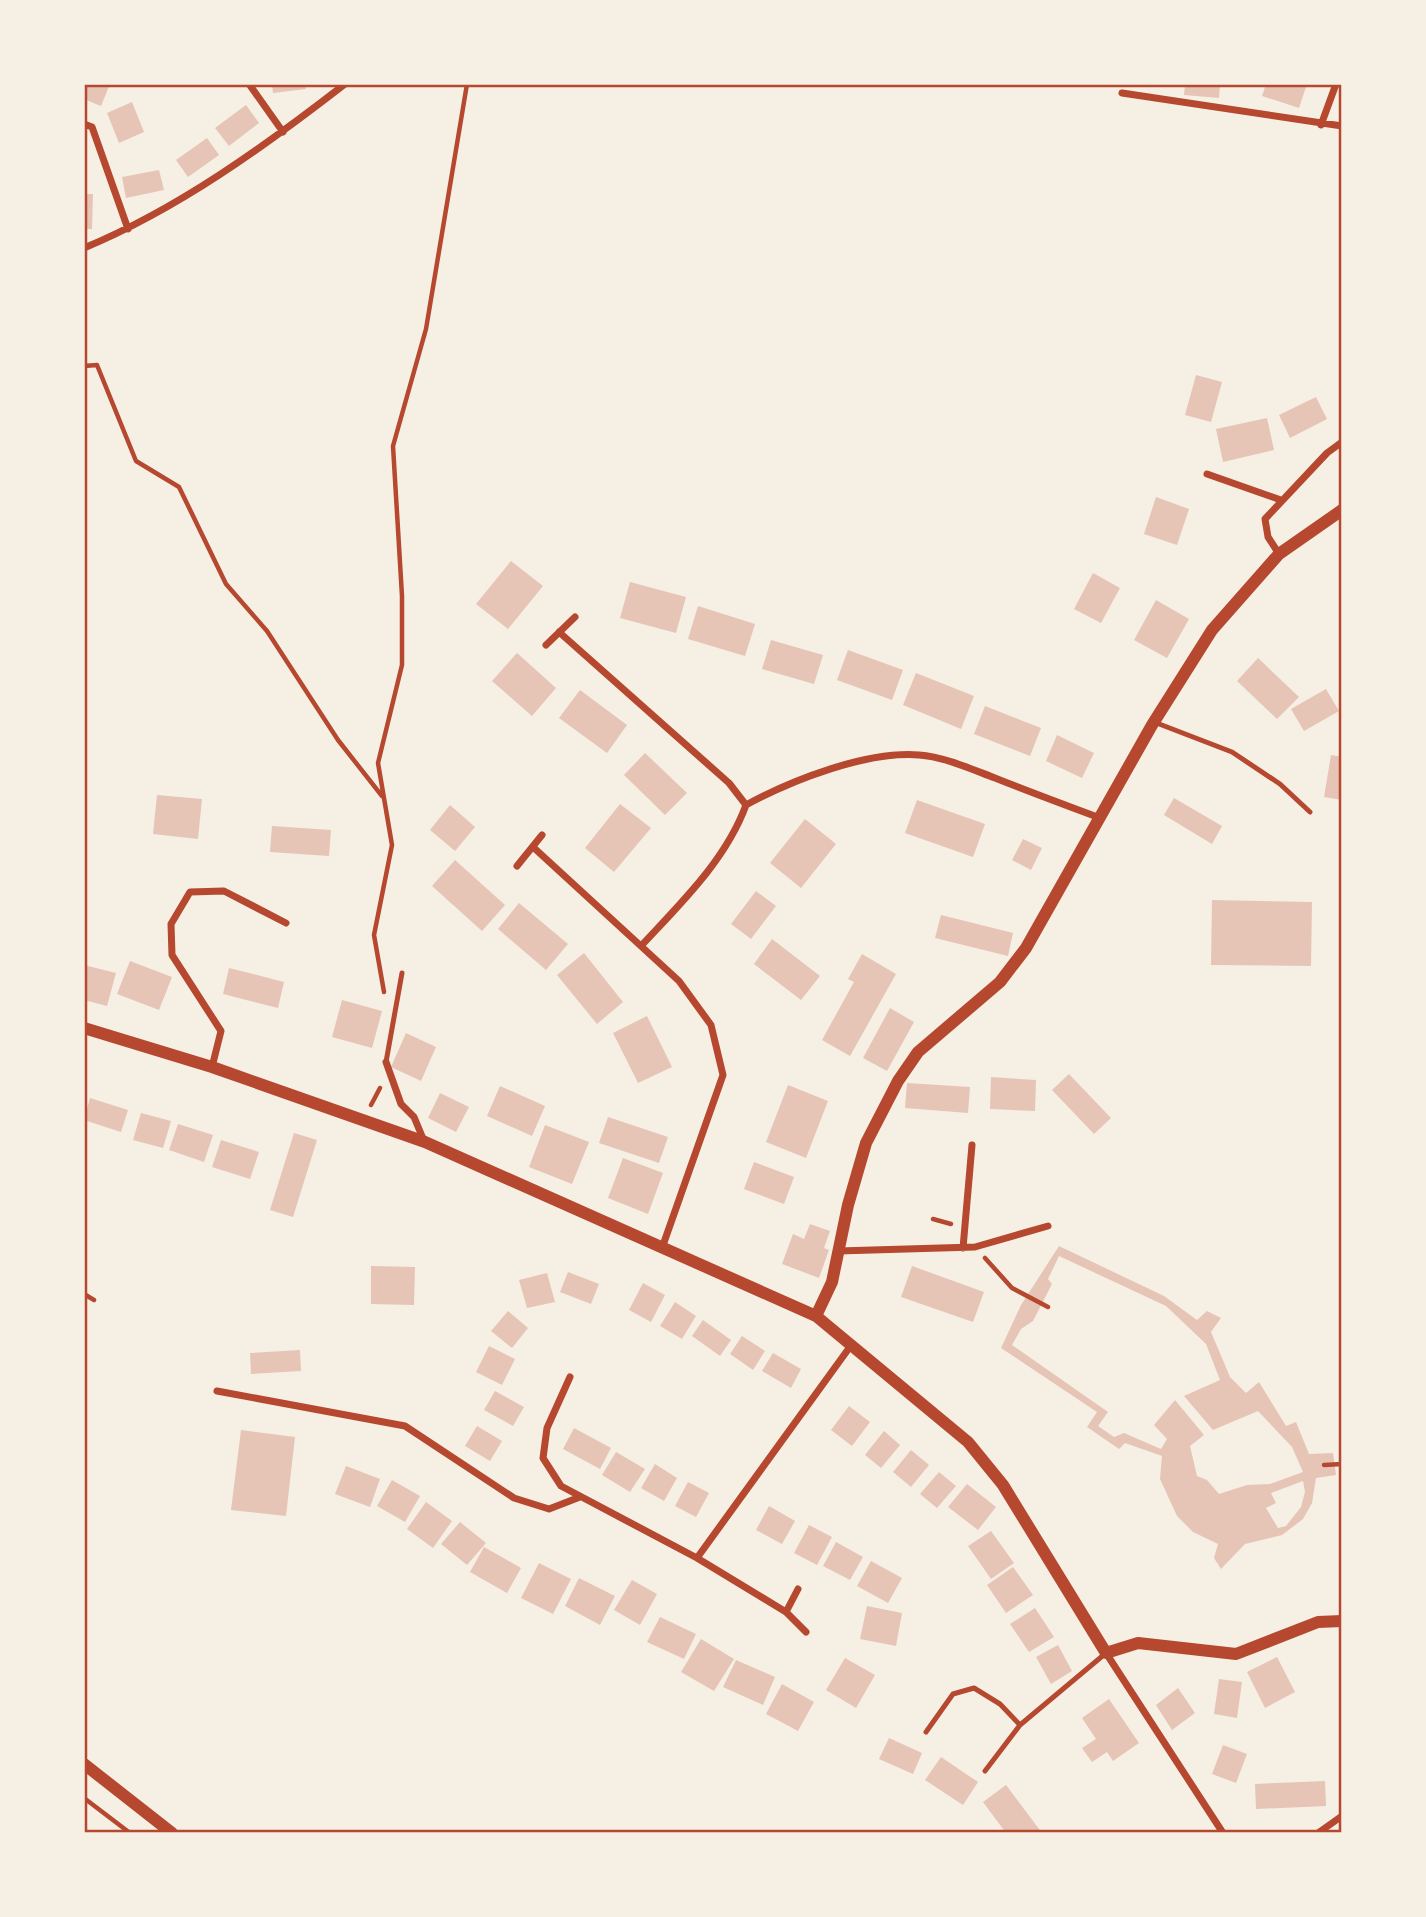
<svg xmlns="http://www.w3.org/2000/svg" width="1426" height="1917" viewBox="0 0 1426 1917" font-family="Figtree,sans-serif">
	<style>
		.building { fill: #e6c5b7; fill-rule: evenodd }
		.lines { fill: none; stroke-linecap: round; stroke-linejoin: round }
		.path { stroke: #b5482f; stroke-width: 4.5 }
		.service { stroke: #b5482f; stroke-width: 5 }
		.minor { stroke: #b5482f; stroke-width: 7 }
		.tertiary { stroke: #b5482f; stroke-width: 12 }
		.neatline { fill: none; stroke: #b5482f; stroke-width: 2.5 }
	</style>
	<rect width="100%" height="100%" fill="#f6efe4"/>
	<path class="building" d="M84,84H110L101,106L84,99Z
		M272,84H305L306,89L273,93Z
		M1185,84H1220L1219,98L1184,95Z
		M1266,84H1307L1299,108L1262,96Z
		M132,102L144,132L119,143L107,113Z
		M246,105L259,123L229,146L215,128Z
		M207,138L219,155L188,177L176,160Z
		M159,170L164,190L126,198L122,177Z
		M84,194H93L92,229H84Z
		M1196,375L1222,382L1211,422L1185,415Z
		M1316,397L1327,419L1290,438L1279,415Z
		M1267,418L1274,450L1223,462L1216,429Z
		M1156,497L1189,509L1177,545L1144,534Z
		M511,561L543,586L508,629L476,604Z
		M1093,573L1120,588L1101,623L1074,609Z
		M630,582L686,597L676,633L620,618Z
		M1156,600L1189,619L1167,658L1134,640Z
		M698,606L755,624L745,656L688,639Z
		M771,640L823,655L814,684L762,669Z
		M848,650L903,670L892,700L837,680Z
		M517,653L556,688L532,716L492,681Z
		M1258,658L1299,697L1277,719L1237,681Z
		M916,673L974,696L961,729L903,705Z
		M1326,689L1339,711L1304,731L1291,709Z
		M580,690L627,725L607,753L559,718Z
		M985,706L1041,728L1030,756L974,734Z
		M1057,735L1094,753L1082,778L1046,761Z
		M645,753L687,793L665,815L624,775Z
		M1331,755L1342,757V800L1324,797Z
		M157,795L202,799L198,839L153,834Z
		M1174,798L1222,826L1212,844L1164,815Z
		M917,800L985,824L973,857L905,833Z
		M620,804L651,828L614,872L585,848Z
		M450,805L475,827L455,851L430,830Z
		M805,819L836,844L801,888L770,863Z
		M272,826L331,830L329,856L270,852Z
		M1023,839L1042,848L1031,870L1012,860Z
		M455,860L505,905L482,931L432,886Z
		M756,891L776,906L751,939L731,924Z
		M1212,900L1312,902L1311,966L1211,965Z
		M519,903L568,944L546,970L498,929Z
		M941,915L1013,933L1008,956L935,938Z
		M772,939L820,976L801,1000L754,964Z
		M584,953L623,1002L597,1024L557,975Z
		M862,954L896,974L850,1056L822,1040L854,982L848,979Z
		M130,961L172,977L159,1010L117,994Z
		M84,965L116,973L107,1006L84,1000Z
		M229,968L284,982L278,1008L223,994Z
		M342,1000L382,1011L372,1048L332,1037Z
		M890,1008L914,1022L887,1071L863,1058Z
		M647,1016L672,1067L638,1083L613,1033Z
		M406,1033L436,1047L421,1081L391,1067Z
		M1069,1074L1111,1118L1094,1134L1052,1090Z
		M991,1077L1036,1080L1035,1111L990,1109Z
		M907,1083L970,1087L968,1113L905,1108Z
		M788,1085L828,1101L806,1158L766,1142Z
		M500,1086L545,1106L532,1136L487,1116Z
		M440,1093L469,1107L456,1132L428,1118Z
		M90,1098L128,1110L121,1132L84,1120Z
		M141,1113L171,1121L163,1148L133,1140Z
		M608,1117L668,1137L659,1163L599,1143Z
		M178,1124L213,1135L204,1162L169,1150Z
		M545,1125L589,1142L572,1184L529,1167Z
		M294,1133L317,1140L293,1217L270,1210Z
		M221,1140L259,1152L250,1179L212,1167Z
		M623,1158L663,1173L648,1214L608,1198Z
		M754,1162L794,1177L784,1204L744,1189Z
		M810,1224L830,1231L824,1248L829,1250L819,1278L782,1264L793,1234L804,1239Z
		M1059,1246L1164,1296L1197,1320L1207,1311L1221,1318L1211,1332L1230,1377L1246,1393L1259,1382L1286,1426L1296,1422L1309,1454L1333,1453L1336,1475L1316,1478L1312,1503L1303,1519L1282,1535L1245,1544L1221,1569L1214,1558L1218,1544L1193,1532L1177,1516L1160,1479L1162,1456L1125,1443L1119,1449L1087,1427L1097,1412L1001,1348L1021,1305ZM1059,1256L1166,1306L1206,1344L1220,1380L1184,1396L1213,1430L1258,1411L1292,1447L1303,1472L1270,1484L1247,1485L1219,1494L1207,1480L1197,1476L1190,1446L1204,1435L1175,1400L1154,1425L1167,1439L1161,1449L1124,1433L1114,1437L1098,1426L1108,1412L1012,1345L1021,1329L1033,1321L1052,1284L1048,1279ZM1303,1481L1305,1492L1301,1507L1286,1526L1278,1528L1266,1508L1276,1503L1271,1493Z
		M371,1266L415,1267L414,1305L371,1304Z
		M912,1266L984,1292L973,1322L901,1297Z
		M568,1272L599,1284L591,1304L560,1292Z
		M547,1273L555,1302L527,1308L519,1280Z
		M643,1283L665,1295L651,1322L629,1310Z
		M675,1302L696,1316L682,1339L660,1326Z
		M508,1311L528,1328L512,1348L491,1331Z
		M703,1320L731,1340L720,1356L692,1336Z
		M742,1336L765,1351L753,1370L730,1354Z
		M489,1346L515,1359L502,1385L476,1372Z
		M300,1350L301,1371L251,1374L250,1353Z
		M773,1353L801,1369L791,1388L762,1371Z
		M495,1391L524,1407L513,1426L484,1410Z
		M849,1406L870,1422L852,1446L831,1430Z
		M477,1426L502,1441L490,1461L465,1446Z
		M574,1428L611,1448L600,1469L563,1449Z
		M241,1430L295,1437L286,1516L231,1510Z
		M884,1431L900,1445L881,1468L865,1455Z
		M911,1450L929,1465L911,1487L893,1472Z
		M616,1452L645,1469L630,1492L602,1475Z
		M655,1464L677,1478L664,1501L641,1488Z
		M346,1466L380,1479L370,1507L335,1494Z
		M939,1472L956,1486L937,1508L920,1494Z
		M392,1480L420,1496L405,1522L377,1506Z
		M688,1482L709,1493L696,1517L675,1506Z
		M967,1484L996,1507L978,1530L948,1507Z
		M426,1502L452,1521L433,1548L407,1529Z
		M769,1506L795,1521L782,1544L756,1530Z
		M460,1522L486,1543L467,1565L441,1544Z
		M809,1525L832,1537L817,1565L794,1553Z
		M991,1531L1014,1563L991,1579L968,1546Z
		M836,1542L863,1557L850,1580L823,1566Z
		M484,1547L521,1568L507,1593L470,1572Z
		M871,1561L902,1578L888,1603L857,1586Z
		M539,1563L571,1579L553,1614L521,1598Z
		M1013,1567L1033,1595L1006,1613L987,1585Z
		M579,1578L615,1596L600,1625L565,1606Z
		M632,1580L657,1594L640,1625L614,1610Z
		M867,1606L902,1613L896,1646L860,1639Z
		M1035,1608L1054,1637L1029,1652L1010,1624Z
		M660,1617L696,1634L684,1659L647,1642Z
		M701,1639L734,1659L714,1691L681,1672Z
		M1058,1645L1072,1671L1051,1684L1036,1657Z
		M1277,1657L1295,1692L1265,1708L1247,1672Z
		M845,1658L875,1675L856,1708L826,1690Z
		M736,1660L775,1677L763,1705L723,1687Z
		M1219,1679L1242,1682L1237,1718L1214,1714Z
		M782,1684L814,1702L798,1731L766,1714Z
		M1178,1688L1195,1713L1172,1730L1156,1705Z
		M1109,1699L1139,1743L1113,1761L1107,1752L1092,1762L1082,1748L1096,1739L1082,1718Z
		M889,1738L922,1753L913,1774L879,1759Z
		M1223,1745L1247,1754L1236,1783L1212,1774Z
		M941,1757L978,1782L963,1805L925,1780Z
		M1325,1781L1326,1806L1256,1809L1255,1784Z
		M1006,1785L1042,1833H1006L983,1802Z"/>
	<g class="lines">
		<path class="path" d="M84,366L97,365L136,461L179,487L226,584L267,631L338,740L382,796
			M384,992L374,935L392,845L378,763L402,665V596L393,446L426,329L467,84
			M371,1105L380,1088
			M933,1219L951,1224
			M985,1258L1012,1288L1048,1307
			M84,1294L94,1300
			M1324,1465L1342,1464
			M84,1798L130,1833"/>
		<path class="service" d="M1154,722L1232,752L1280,784L1310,812
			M386,1062L402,973
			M926,1732L953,1694L974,1688L1000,1704L1020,1725
			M985,1771L1020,1725L1106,1653"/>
		<path class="minor" d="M249,84L283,132
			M1122,93L1342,126
			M84,124L92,127L128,229
			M1321,125L1336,84
			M84,248C178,209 265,146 345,84
			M1207,474L1281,500
			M1279,554L1268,537L1265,519L1327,453L1342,442
			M559,632L729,783L746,805C726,860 680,904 641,946
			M546,645L575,617
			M746,805C792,780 866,751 919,755C945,757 971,769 995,778C1030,792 1065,805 1100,818
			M533,847L679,981L711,1025L723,1075L662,1248
			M517,866L542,835
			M386,1062L401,1104L414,1117L424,1141
			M212,1067L221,1031L172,955L171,924L190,892L224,891L286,923
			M963,1248L972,1145
			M838,1251L975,1247L1048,1226
			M570,1377L547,1428L543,1458L561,1486L697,1558L786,1612L806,1632
			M217,1391L405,1426L514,1498L549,1509L580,1497
			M697,1558L852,1344
			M786,1612L798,1589
			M1106,1653L1223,1833
			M1318,1833L1342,1816"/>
		<path class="tertiary" d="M84,1028L212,1067L425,1142L816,1316L968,1442L1003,1485L1106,1653L1138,1643L1236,1654L1318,1622L1342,1621
			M816,1316L832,1282L848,1205L866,1143L898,1081L918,1052L1000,982L1026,948L1152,725L1212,630L1279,554L1342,510
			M84,1764L172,1833"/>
	</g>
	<rect width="1426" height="1917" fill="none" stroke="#f6efe4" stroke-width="172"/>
	<rect x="86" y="86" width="1254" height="1745" class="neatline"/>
</svg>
